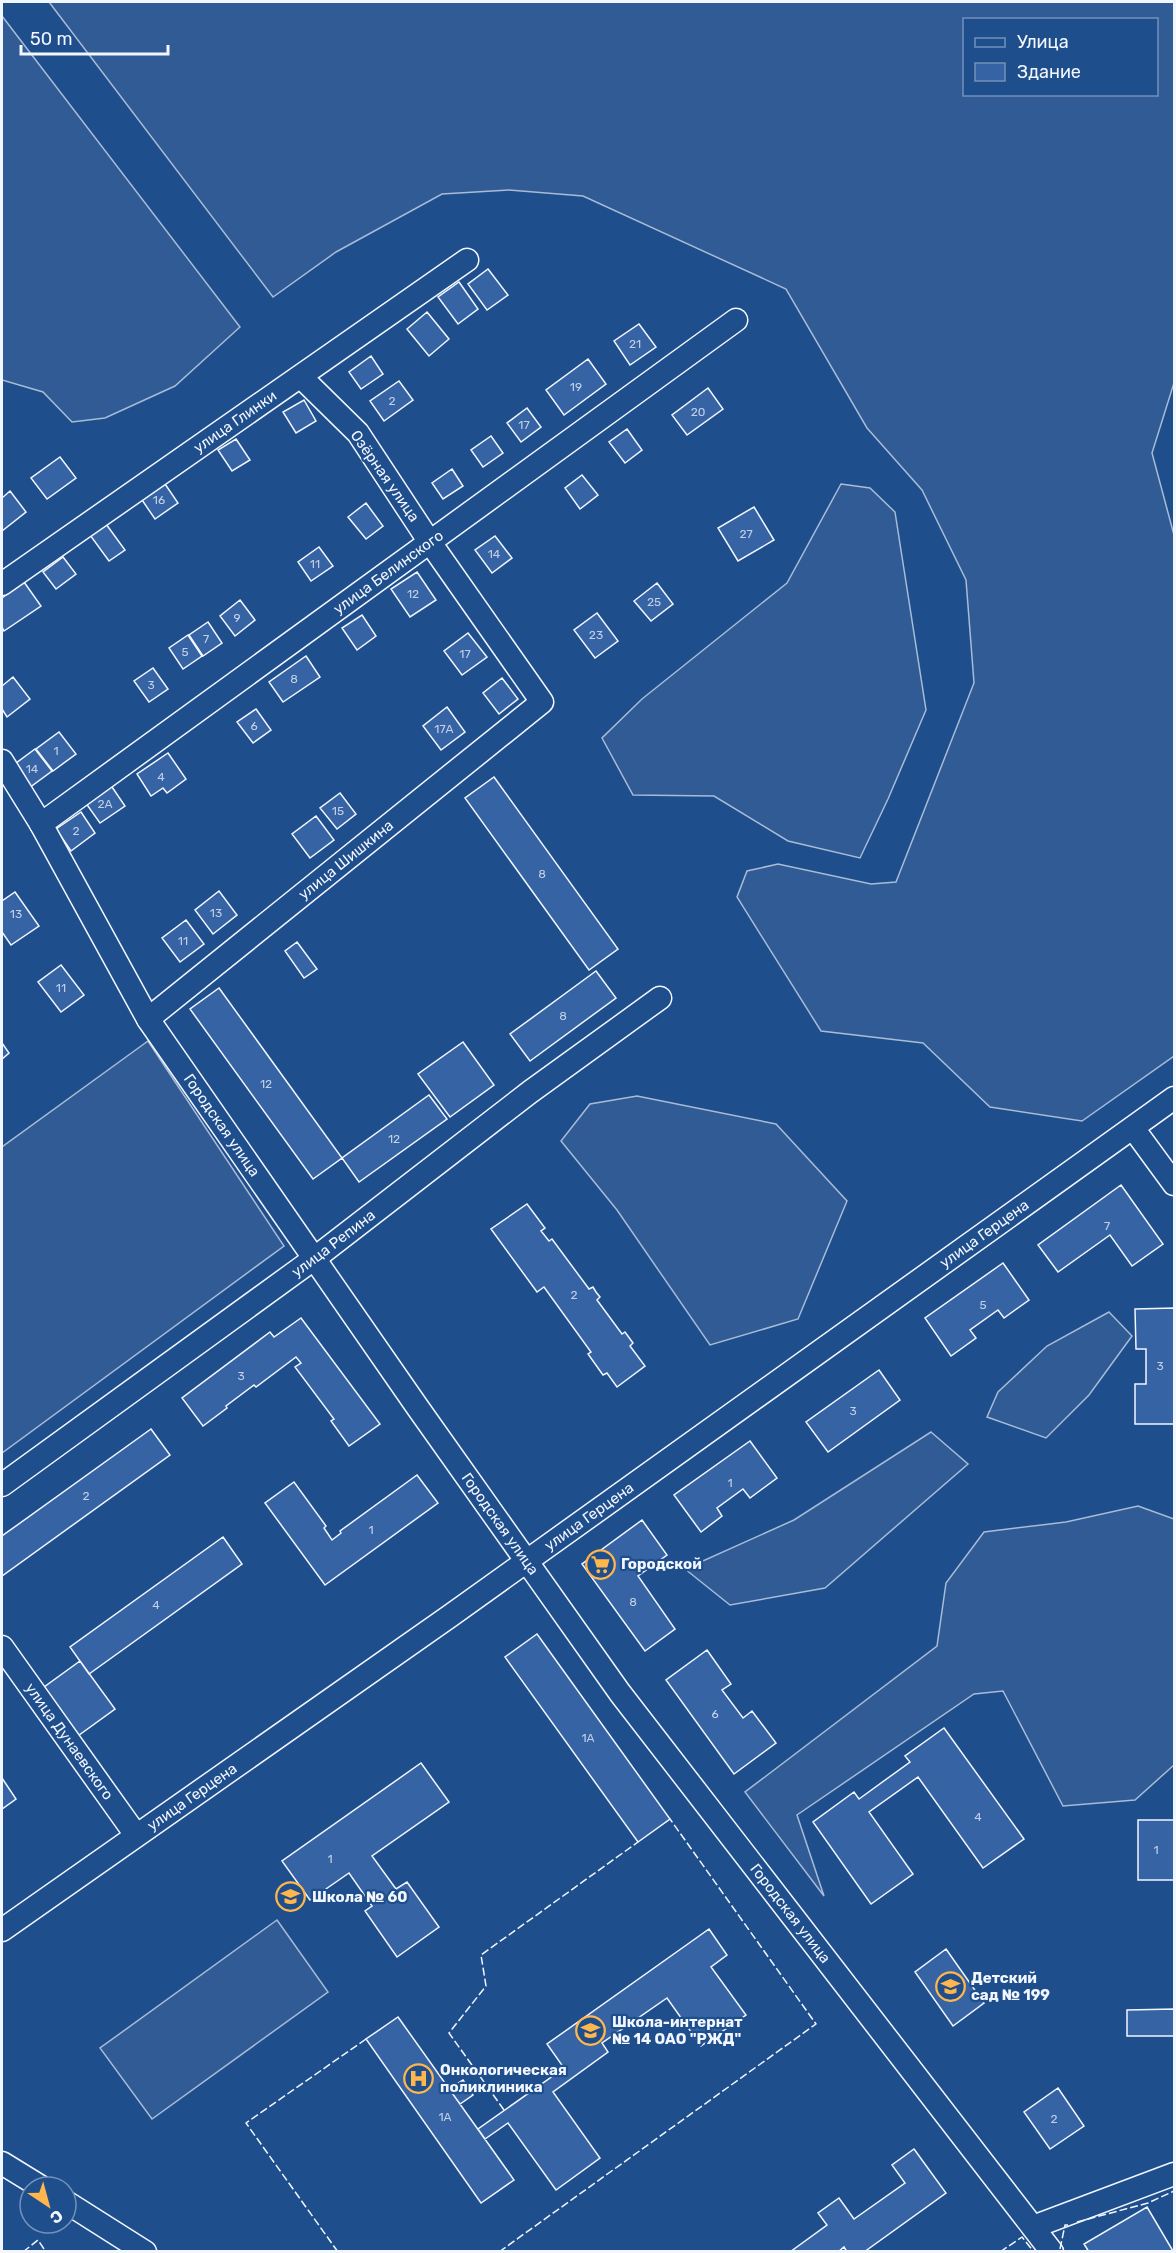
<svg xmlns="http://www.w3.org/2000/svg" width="1176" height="2253" viewBox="0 0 1176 2253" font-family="Rubik,sans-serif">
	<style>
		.built { fill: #305b95; stroke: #a8bbd7; stroke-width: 1.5; fill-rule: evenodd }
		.building { fill: #3563a3; stroke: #f2f6ff; stroke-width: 1.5 }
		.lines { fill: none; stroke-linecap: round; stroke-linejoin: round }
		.minor-casing { stroke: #f2f6ff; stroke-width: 25 }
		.minor { stroke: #1f4e8c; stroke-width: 22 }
		.fence { stroke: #f2f6ff; stroke-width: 1.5; stroke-dasharray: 8 3; stroke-linecap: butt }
		.labels { text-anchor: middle; stroke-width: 4.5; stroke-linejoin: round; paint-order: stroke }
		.number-label { font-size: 12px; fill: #c3d1e8 }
		.street-label { font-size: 15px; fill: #f2f6ff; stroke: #1f4e8c }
		.poi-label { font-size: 15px; font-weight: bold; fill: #f2f6ff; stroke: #1f4e8c; text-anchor: start }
	</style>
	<rect width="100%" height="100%" fill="#1f4e8c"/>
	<path class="built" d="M49,2H1174V383L1152,453L1174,535V1056L1082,1121L990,1107L923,1043L821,1031L737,897L747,871L778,864L871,884L896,882L974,683L966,580L922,490L867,428L786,289L583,196L509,190L442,194L336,252L273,297ZM964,20H1156V94H964Z
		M2,16L240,327L175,386L105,418L72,422L43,392L2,380Z
		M841,484L870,488L895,512L926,710L888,799L860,858L788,841L714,796L633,795L602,738L642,699L787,583Z
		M148,1041L284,1246L2,1453V1147Z
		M637,1096L776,1124L847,1201L798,1319L710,1345L617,1210L561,1141L590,1104Z
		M1109,1312L1132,1336L1089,1395L1046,1438L987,1417L998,1392L1047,1346Z
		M931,1432L968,1464L825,1588L730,1605L685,1569L794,1520Z
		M1138,1506L1174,1519V1765L1135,1800L1063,1806L1003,1691L974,1694L797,1815L824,1896L745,1792L937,1646L946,1583L984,1532L1066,1522Z
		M277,1920L328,1992L152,2119L100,2048Z"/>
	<path class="building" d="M488,269L508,295L487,310L468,284Z
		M459,282L478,309L458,324L438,297Z
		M427,312L449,339L429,356L407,329Z
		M639,324L656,347L630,365L614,341Z
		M371,356L383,374L361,389L349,372Z
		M588,359L606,384L564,415L546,390Z
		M399,381L413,400L384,421L370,401Z
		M708,388L723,409L687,435L672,415Z
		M304,400L316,421L296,433L283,412Z
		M527,408L541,427L521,442L507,423Z
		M627,429L642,450L625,463L609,442Z
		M491,436L503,453L483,467L471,450Z
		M236,439L250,460L232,471L218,450Z
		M60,457L76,478L47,499L31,478Z
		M452,469L463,486L443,499L432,483Z
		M582,475L598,495L580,509L565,488Z
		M163,481L178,503L155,519L140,497Z
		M10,491L26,512L2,531V498Z
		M366,503L383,526L366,539L348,517Z
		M754,507L774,540L738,561L718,528Z
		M106,524L125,550L109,561L90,535Z
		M495,536L512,558L492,573L475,550Z
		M319,547L333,566L311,581L298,562Z
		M63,557L76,574L56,589L43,572Z
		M417,572L436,600L410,617L391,589Z
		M24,582L41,606L4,631L2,627V598Z
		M657,583L673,604L651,621L634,601Z
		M240,600L255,620L235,636L220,616Z
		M597,613L618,641L595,658L574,630Z
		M362,615L376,636L357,650L342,628Z
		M208,622L222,643L203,656L189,635Z
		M468,633L487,657L462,675L444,651Z
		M188,635L202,656L183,669L169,648Z
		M306,656L320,677L283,702L269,682Z
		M153,668L168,689L149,702L134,681Z
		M13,677L30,699L7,717L2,709V686Z
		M502,678L518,699L499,714L483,693Z
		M447,707L465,732L441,750L423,726Z
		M256,709L271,730L253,743L237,722Z
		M59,732L76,754L53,771L36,749Z
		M35,749L52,771L29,788L12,766Z
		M168,753L186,779L167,793L163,788L151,796L137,774Z
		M494,777L618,949L589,970L465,798Z
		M110,784L125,806L100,823L85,802Z
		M340,793L356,814L337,829L320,808Z
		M81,812L95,833L71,851L56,829Z
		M316,816L334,840L310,858L292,834Z
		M219,891L237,915L213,934L195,910Z
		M15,892L39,926L11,945L2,932V901Z
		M186,920L204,944L180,962L162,938Z
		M297,942L317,969L304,978L285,951Z
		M61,965L84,995L61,1012L38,982Z
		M596,971L616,998L530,1061L510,1034Z
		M219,988L342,1158L313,1179L190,1009Z
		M463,1042L494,1085L450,1117L418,1074Z
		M2,1043L9,1053L2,1059Z
		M429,1095L447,1119L359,1182L342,1158Z
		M1121,1185L1163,1244L1132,1266L1110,1235L1058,1272L1038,1245Z
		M527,1204L545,1228L541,1231L549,1241L552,1239L589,1289L593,1287L596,1292L600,1297L597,1300L622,1334L625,1332L633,1343L630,1346L645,1366L617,1387L607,1373L603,1375L588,1354L591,1352L544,1287L537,1292L491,1229Z
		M1003,1263L1029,1300L1004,1318L998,1310L970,1330L976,1338L951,1356L925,1318Z
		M1174,1308V1424H1135V1384H1146V1349H1136L1135,1309Z
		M301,1318L380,1424L349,1446L331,1421L334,1419L295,1367L301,1363L296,1357L256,1387L254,1385L226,1406L227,1408L203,1426L182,1398L270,1332L274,1337Z
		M879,1370L900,1400L828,1452L806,1422Z
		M151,1429L170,1455L2,1576V1536Z
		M750,1441L777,1478L750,1498L743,1489L717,1508L722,1516L701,1532L674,1495Z
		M417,1475L438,1503L325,1585L265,1503L294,1482L326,1526L324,1528L332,1540L341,1533L340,1531Z
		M642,1520L667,1555L638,1576L675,1629L645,1651L582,1564Z
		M223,1537L242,1564L89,1674L70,1647Z
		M537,1634L670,1819L638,1842L505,1657Z
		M707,1650L731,1684L722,1690L743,1718L752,1711L776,1743L734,1774L666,1680Z
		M80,1661L115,1709L75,1738L40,1690Z
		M944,1728L1024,1839L983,1868L918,1777L869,1812L913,1874L871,1904L813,1822L854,1792L859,1799L910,1762L905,1756Z
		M421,1763L449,1802L372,1856L396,1889L407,1882L439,1927L397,1957L365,1911L372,1906L349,1873L310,1900L282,1861Z
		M2,1778L16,1799L2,1809Z
		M1138,1820H1174V1880H1138Z
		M709,1929L727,1955L711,1967L746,2015L701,2046L667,1998L602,2043L608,2052L553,2092L600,2158L556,2190L508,2123L485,2139L478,2129L564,2068L547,2044Z
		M946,1949L984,2003L953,2026L915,1972Z
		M1174,2009V2036H1127V2010Z
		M398,2017L514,2180L481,2203L366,2039Z
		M463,2080L473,2095L460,2104L449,2089Z
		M1058,2088L1084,2126L1050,2149L1024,2112Z
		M914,2149L946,2193L864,2252H847L844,2247L838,2252H790L827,2225L818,2213L839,2198L854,2219L905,2183L892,2165Z
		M1147,2207L1173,2251L1089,2252L1084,2244Z"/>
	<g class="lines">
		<defs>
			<g id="minor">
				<path id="s1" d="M2,584L467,260"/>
				<path id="s2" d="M2,761L41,824L148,1019L418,1408L620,1693L1052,2252"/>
				<path id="s3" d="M41,824L736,320"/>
				<path id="s4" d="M148,1019L542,702L429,541L358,433L301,377"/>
				<path d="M1133,1128L1174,1184"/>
				<path id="s5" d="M2,1485L315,1258L530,1092L660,998"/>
				<path id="s6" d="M2,1647L136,1835"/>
				<path id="s7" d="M2,1930L450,1616L1174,1098"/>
				<path d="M2,2163L41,2187"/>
				<path d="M66,2202L145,2252"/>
				<path d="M1033,2227L1174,2174"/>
			</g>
		</defs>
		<use href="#minor" class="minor-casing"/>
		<use href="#minor" class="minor"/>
		<path class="fence" d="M504,2110L449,2033L486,1986L481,1955L638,1842
			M1077,2222L1148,2203L1174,2191
			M1060,2249L1065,2225H1068
			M23,2252L38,2240L46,2252
			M338,2252L246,2123L366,2039
			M499,2252L816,2024L670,1819
			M1000,2252L1022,2237L1034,2252"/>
	</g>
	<defs>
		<symbol id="supermarket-ring" viewBox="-11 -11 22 22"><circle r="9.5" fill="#1f4e8c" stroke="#ffb74d" stroke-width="1.5"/><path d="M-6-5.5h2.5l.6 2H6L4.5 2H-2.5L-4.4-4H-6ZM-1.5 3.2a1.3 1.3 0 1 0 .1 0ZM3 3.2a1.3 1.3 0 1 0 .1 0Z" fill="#ffb74d"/></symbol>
		<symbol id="school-ring" viewBox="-11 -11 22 22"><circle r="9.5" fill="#1f4e8c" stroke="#ffb74d" stroke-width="1.5"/><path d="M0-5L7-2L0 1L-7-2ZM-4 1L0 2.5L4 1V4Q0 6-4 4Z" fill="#ffb74d"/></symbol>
		<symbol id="hospital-ring" viewBox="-11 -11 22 22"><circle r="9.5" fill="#1f4e8c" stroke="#ffb74d" stroke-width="1.5"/><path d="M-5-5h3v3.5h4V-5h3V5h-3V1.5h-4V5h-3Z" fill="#ffb74d"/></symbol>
	</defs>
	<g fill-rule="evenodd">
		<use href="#supermarket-ring" x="584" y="1548" width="33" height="33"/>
		<use href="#school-ring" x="274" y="1880" width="33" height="33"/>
		<use href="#school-ring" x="934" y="1970" width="33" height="33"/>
		<use href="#school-ring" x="574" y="2014" width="33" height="33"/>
		<use href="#hospital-ring" x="402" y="2062" width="33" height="33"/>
	</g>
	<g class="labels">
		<g class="number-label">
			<text x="635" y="348">21</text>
			<text x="576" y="391">19</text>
			<text x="392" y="405">2</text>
			<text x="698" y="416">20</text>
			<text x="524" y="429">17</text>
			<text x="159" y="504">16</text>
			<text x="746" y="538">27</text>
			<text x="494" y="558">14</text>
			<text x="315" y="568">11</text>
			<text x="413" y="598">12</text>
			<text x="654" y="606">25</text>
			<text x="237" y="622">9</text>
			<text x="596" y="639">23</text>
			<text x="206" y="643">7</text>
			<text x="185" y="656">5</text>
			<text x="465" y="658">17</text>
			<text x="294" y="683">8</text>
			<text x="151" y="689">3</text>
			<text x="254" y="730">6</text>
			<text x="444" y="733">17А</text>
			<text x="56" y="755">1</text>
			<text x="32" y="773">14</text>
			<text x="161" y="781">4</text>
			<text x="105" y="808">2А</text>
			<text x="338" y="815">15</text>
			<text x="76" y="835">2</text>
			<text x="542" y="878">8</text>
			<text x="216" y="917">13</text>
			<text x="16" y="918">13</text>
			<text x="183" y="945">11</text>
			<text x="61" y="992">11</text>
			<text x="563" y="1020">8</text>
			<text x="266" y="1088">12</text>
			<text x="394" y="1143">12</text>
			<text x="1107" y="1230">7</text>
			<text x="574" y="1299">2</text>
			<text x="983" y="1309">5</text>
			<text x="1160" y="1370">3</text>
			<text x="241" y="1380">3</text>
			<text x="853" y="1415">3</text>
			<text x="730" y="1487">1</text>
			<text x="86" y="1500">2</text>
			<text x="371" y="1534">1</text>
			<text x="633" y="1606">8</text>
			<text x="156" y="1609">4</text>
			<text x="715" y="1718">6</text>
			<text x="588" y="1742">1А</text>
			<text x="978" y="1821">4</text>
			<text x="1156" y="1854">1</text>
			<text x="330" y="1863">1</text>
			<text x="445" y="2121">1А</text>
			<text x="1054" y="2123">2</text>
		</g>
		<g class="street-label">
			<text dy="5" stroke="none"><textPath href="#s1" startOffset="284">улица Глинки</textPath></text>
			<text transform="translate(385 476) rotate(55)" y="5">Озёрная улица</text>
			<text dy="5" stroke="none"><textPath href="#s3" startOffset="429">улица Белинского</textPath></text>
			<text dy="5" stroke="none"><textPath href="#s4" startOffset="254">улица Шишкина</textPath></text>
			<text dy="5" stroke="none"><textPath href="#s2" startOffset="426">Городская улица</textPath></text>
			<text dy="5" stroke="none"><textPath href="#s7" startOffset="1204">улица Герцена</textPath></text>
			<text dy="5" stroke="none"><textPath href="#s5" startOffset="410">улица Репина</textPath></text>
			<text dy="5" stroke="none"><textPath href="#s7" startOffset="718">улица Герцена</textPath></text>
			<text dy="5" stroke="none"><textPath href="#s2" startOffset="912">Городская улица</textPath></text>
			<text dy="5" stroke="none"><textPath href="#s6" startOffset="116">улица Дунаевского</textPath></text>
			<text dy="5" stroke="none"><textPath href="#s7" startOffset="232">улица Герцена</textPath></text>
			<text dy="5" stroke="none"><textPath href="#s2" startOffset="1398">Городская улица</textPath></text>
		</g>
		<g class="poi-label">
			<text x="621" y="1569">Городской</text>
			<text x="312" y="1902">Школа № 60</text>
			<text x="971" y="1983">Детский<tspan x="971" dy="17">сад № 199</tspan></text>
			<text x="612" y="2027">Школа-интернат<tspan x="612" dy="17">№ 14 ОАО "РЖД"</tspan></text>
			<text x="440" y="2075">Онкологическая<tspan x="440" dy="17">поликлиника</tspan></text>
		</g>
	</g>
	<rect width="1176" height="2253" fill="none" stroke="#f2f6ff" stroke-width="6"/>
	<rect x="963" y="18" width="195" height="78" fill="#1f4e8c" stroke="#7391ba" stroke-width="1.5"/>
	<rect x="975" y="38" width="30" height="9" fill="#1f4e8c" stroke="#7391ba" stroke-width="1.5"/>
	<text x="1017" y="48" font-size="18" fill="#f2f6ff">Улица</text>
	<rect x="975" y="63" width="30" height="18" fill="#3563a3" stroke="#7391ba" stroke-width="1.5"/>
	<text x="1017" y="78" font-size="18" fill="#f2f6ff">Здание</text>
	<g transform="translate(48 2205) rotate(144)"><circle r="28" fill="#1f4e8c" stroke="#7391ba" stroke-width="1.5"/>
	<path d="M0-4.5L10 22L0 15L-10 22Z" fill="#ffb74d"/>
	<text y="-9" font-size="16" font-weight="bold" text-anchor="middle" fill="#f2f6ff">С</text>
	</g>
	<path d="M21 45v9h147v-9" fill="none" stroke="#f2f6ff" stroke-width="3"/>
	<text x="30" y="45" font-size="18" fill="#f2f6ff" stroke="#1f4e8c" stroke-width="4.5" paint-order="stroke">50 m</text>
</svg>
